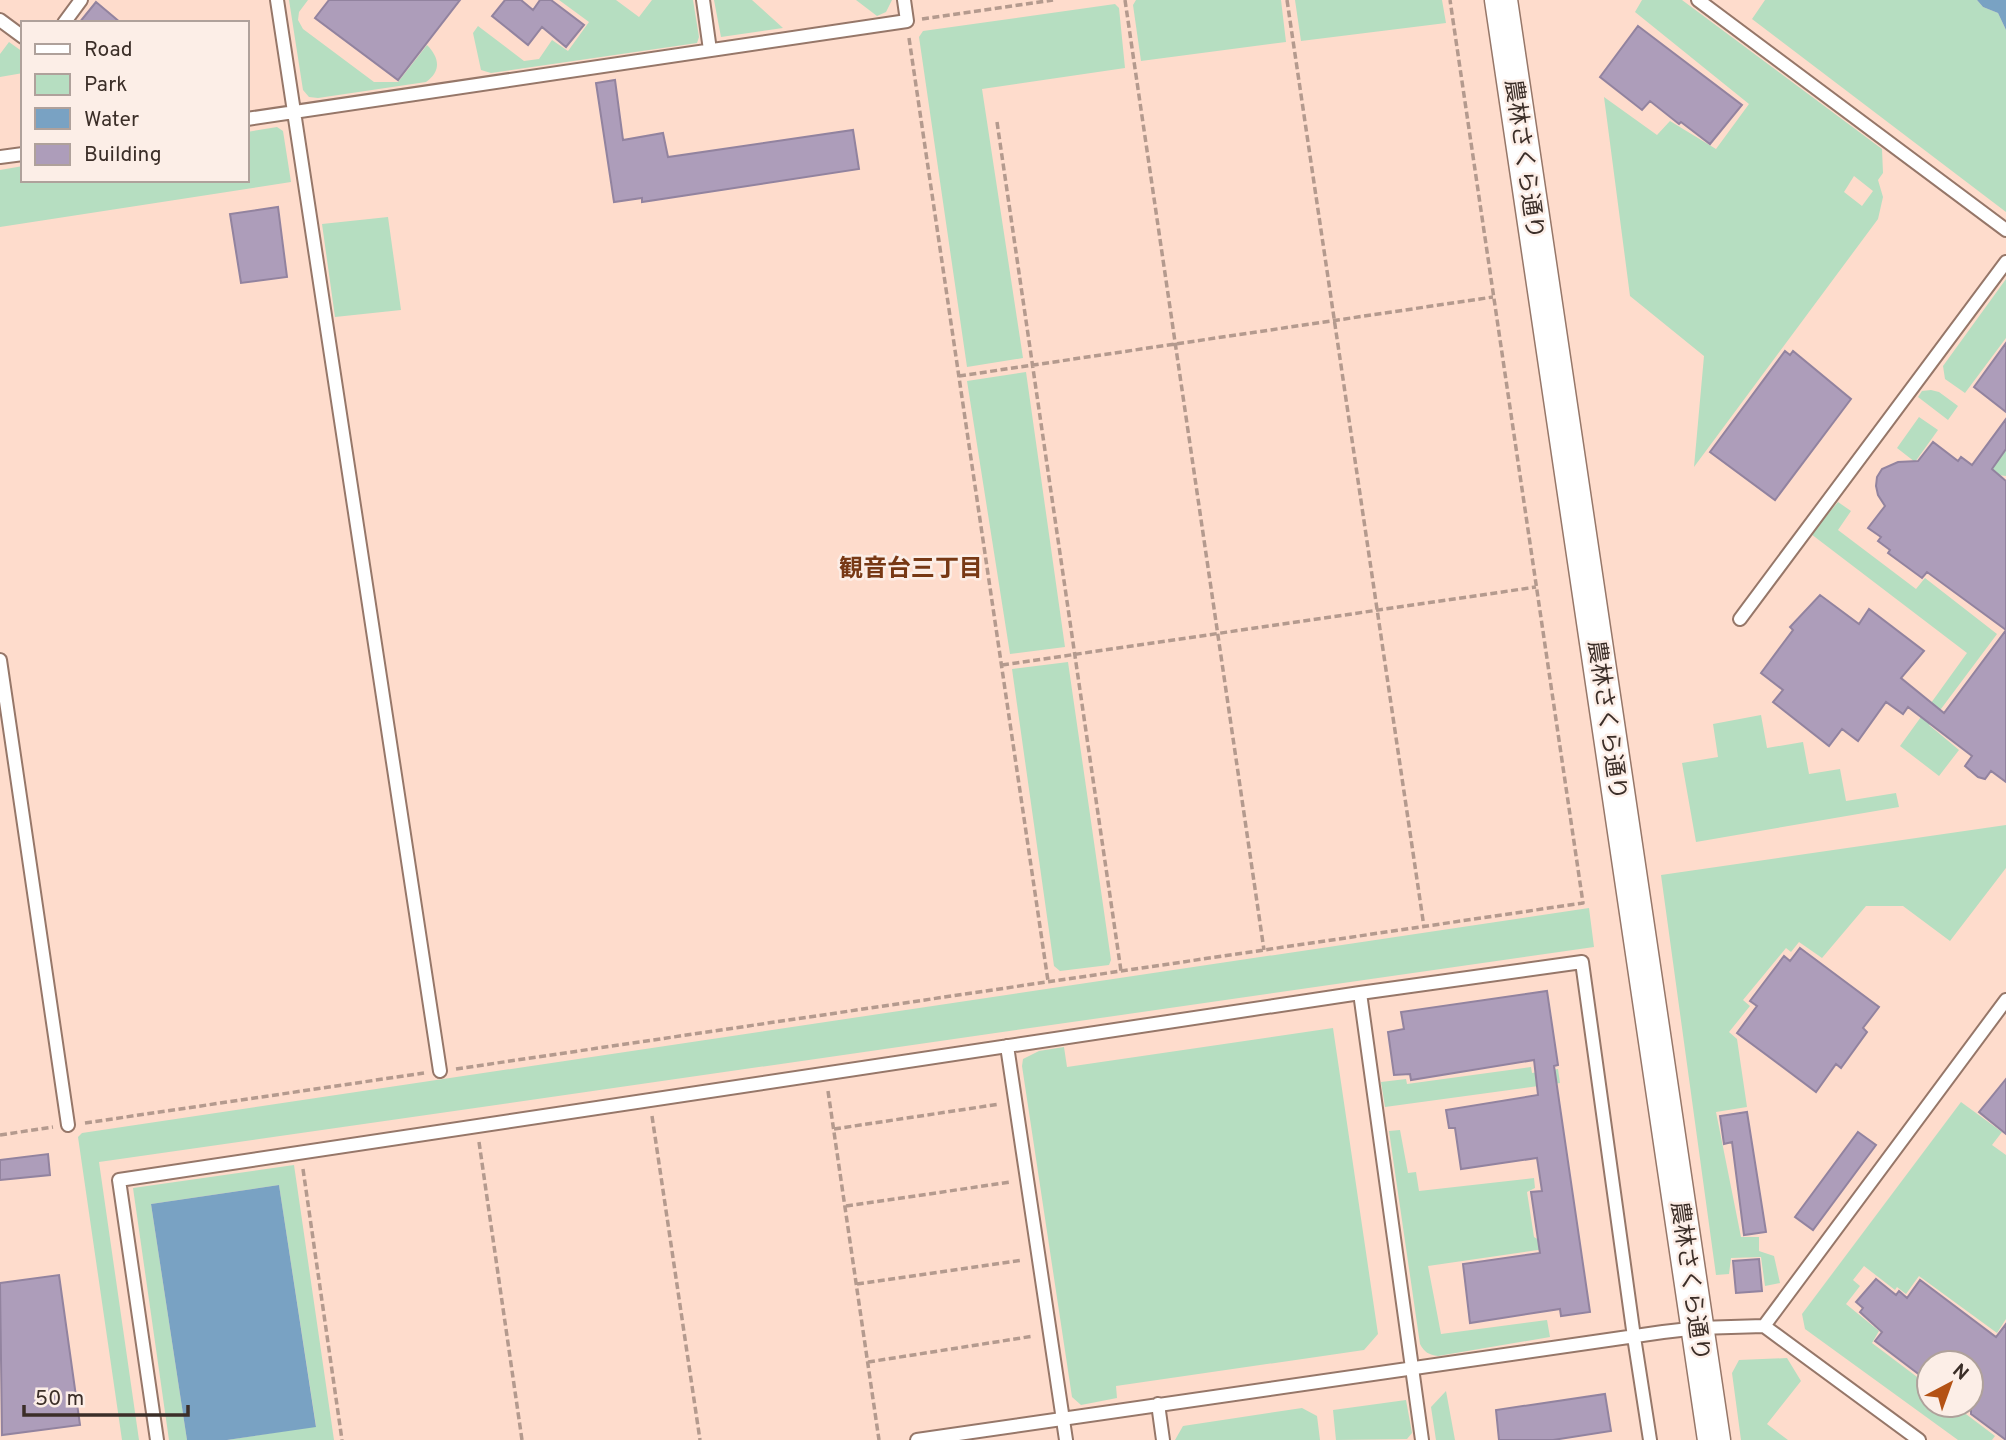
<svg xmlns="http://www.w3.org/2000/svg" width="2006" height="1440" viewBox="0 0 2006 1440" font-family="Overpass,'Noto Sans JP',sans-serif">
	<style>
		.green { fill: #b6dec1; fill-rule: evenodd }
		.water { fill: #79a2c3 }
		.building { fill: #ad9dba; stroke: #92839f; stroke-width: 2 }
		.lines { fill: none; stroke-linecap: round; stroke-linejoin: round }
		.service-casing { stroke: #967769; stroke-width: 16 }
		.tertiary-casing { stroke: #967769; stroke-width: 35 }
		.path { stroke: #b49a8e; stroke-width: 3.5; stroke-dasharray: 7 3.5; stroke-linecap: butt }
		.service { stroke: #fff; stroke-width: 12 }
		.tertiary { stroke: #fff; stroke-width: 32 }
		.labels { text-anchor: middle; stroke-width: 5; stroke-linejoin: round; paint-order: stroke }
		.street-label { font-size: 23px; fill: #3b2e28; stroke: #fceee7 }
		.neighbourhood-label { font-size: 24px; font-weight: bold; fill: #773814; stroke: #fceee7 }
	</style>
	<rect width="100%" height="100%" fill="#fedccc"/>
	<path class="green" d="M289,0H308L299,12L298,20L303,29L374,82H398L427,45C439,57 442,71 426,82L318,98L309,97L303,90Z
		M559,0H616L639,17L652,0H693L699,37L697,43L491,73L481,70L473,33L478,26L524,61L539,59L552,40L568,51L589,22Z
		M714,0H752L783,28L721,37Z
		M856,0H892L886,12L877,16Z
		M1136,0H1281L1286,42L1141,61L1133,5Z
		M1295,0H1442L1446,23L1301,41Z
		M1642,0H1682L1882,149L1883,173L1878,180L1883,197L1878,219L1694,467L1704,356L1630,296L1604,97L1657,135L1670,121L1716,149L1749,104L1635,12ZM1854,176L1873,191L1862,206L1844,192Z
		M1765,0H1977L1983,7L1998,13L2006,30V212L1752,19Z
		M1115,4L1119,8L1125,68L982,89L1023,358L967,367L919,37L923,31Z
		M9,42L23,52V73L0,77V54Z
		M277,127L283,131L291,182L0,227V170L23,166V180H247V132Z
		M388,217L401,310L335,317L322,224Z
		M2006,279V338L1965,393L1945,379L1943,366Z
		M1026,372L1065,647L1010,654L967,381Z
		M1931,390L1939,392L1958,406L1948,420L1918,397L1922,391Z
		M1919,417L1938,430L1915,462L1897,448Z
		M1988,446L2001,456L2006,449V476L1998,475L1992,482Z
		M1838,502L1851,511L1838,530L1916,589L1925,578L1997,634L1929,725L1959,750L1939,776L1900,746L1967,653L1811,534Z
		M1068,662L1111,960L1109,965L1060,971L1054,966L1012,669Z
		M1761,715L1767,748L1803,742L1809,774L1840,769L1846,801L1896,793L1899,807L1696,842L1682,763L1718,757L1713,724Z
		M2006,825V868L1950,941L1903,906H1866L1822,958L1799,942L1791,952L1786,948L1743,1000L1750,1006L1729,1032L1737,1039L1747,1107L1716,1112L1741,1237H1759V1251L1774,1256L1780,1283L1765,1286L1761,1257L1731,1258L1729,1274L1716,1275L1661,875Z
		M1589,908L1594,947L99,1162L139,1440H122L78,1137L82,1133Z
		M1333,1028L1378,1334L1364,1350L1116,1386L1117,1398L1081,1405L1072,1397L1022,1066L1023,1059L1039,1051L1064,1047L1067,1067Z
		M1531,1067L1532,1073L1558,1069L1560,1083L1385,1107L1381,1082L1406,1079L1407,1084Z
		M1961,1102L2002,1132L1992,1145L2006,1155V1319L1997,1333L1919,1276L1906,1294L1897,1287L1895,1290L1864,1266L1853,1280L1860,1286L1846,1304L1879,1331L1872,1343L1929,1386V1405H1954L1995,1436L1992,1440H1958L1805,1329L1802,1314Z
		M1400,1130L1408,1173L1416,1172L1419,1191L1534,1178L1535,1188L1527,1192L1534,1237L1544,1243L1545,1249L1428,1266L1441,1334L1547,1320L1550,1337L1438,1356C1429,1355 1424,1352 1420,1344L1389,1131Z
		M294,1165L334,1440H227L316,1426L279,1185L151,1204L187,1440H169L133,1188Z
		M1787,1358L1801,1381L1767,1424L1788,1440H1741L1732,1373L1739,1360Z
		M1446,1391L1455,1440H1436L1431,1407Z
		M1406,1400L1412,1433L1407,1439L1336,1440L1333,1410Z
		M1302,1408L1317,1416L1320,1440H1175L1183,1426Z"/>
	<path class="water" d="M1977,0H2006V30L1998,13L1983,7Z
		M279,1185L316,1427L227,1440H187L151,1204Z"/>
	<path class="building" d="M329,0H460L398,80L315,18Z
		M505,0H521L533,10L540,0H551L584,25L566,47L542,27L528,45L492,16Z
		M96,2L121,23H79Z
		M1638,26L1742,105L1710,144L1681,122L1679,124L1650,101L1642,110L1600,77Z
		M615,80L623,140L663,133L668,157L853,130L859,169L642,202V198L614,202L596,83Z
		M278,207L287,277L241,283L230,214Z
		M2006,343V412L1974,387Z
		M1785,351L1790,355L1793,351L1851,399L1775,500L1710,452Z
		M2006,419V449L1992,469L2006,481V782L1991,771L1985,779L1978,777L1965,766L1972,756L1908,707L1903,714L1886,702L1858,741L1842,729L1829,746L1773,702L1783,690L1761,673L1793,630L1790,627L1820,595L1859,624L1869,609L1924,651L1901,678L1944,713L2006,630L1927,572L1922,578L1888,553L1890,550L1878,541L1881,537L1868,528L1885,506L1878,495L1876,486L1877,477L1882,469L1898,462L1918,461L1933,442L1958,461L1961,457L1972,465Z
		M1800,948L1879,1007L1863,1028L1867,1032L1841,1068L1836,1064L1816,1092L1737,1033L1757,1006L1750,1001L1784,956L1790,961Z
		M1547,991L1558,1065L1554,1066L1590,1312L1561,1316L1560,1309L1470,1323L1463,1264L1540,1253L1531,1192L1542,1191L1537,1158L1461,1169L1455,1128H1449L1446,1110L1538,1095L1534,1060L1411,1080L1410,1074L1394,1075L1388,1032L1404,1029L1401,1012Z
		M2006,1079V1134L1979,1112Z
		M1747,1112L1766,1232L1744,1235L1732,1142L1724,1144L1720,1116Z
		M1858,1132L1876,1145L1813,1230L1795,1217Z
		M48,1154L50,1175L0,1180V1160Z
		M1759,1259L1762,1291L1736,1293L1733,1261Z
		M59,1275L80,1425L2,1435L0,1283Z
		M1876,1279L1896,1295L1899,1291L1907,1298L1920,1280L1996,1337L2006,1324V1440L1971,1414V1363H1929V1382L1875,1341L1882,1332L1860,1312L1863,1308L1856,1302Z
		M1605,1394L1611,1431L1553,1440H1499L1496,1410Z"/>
	<g class="lines">
		<defs>
			<path id="service" d="M277,0L440,1071
				M703,0L710,50
				M1698,0L2006,230
				M0,20L23,37
				M64,23L81,0
				M247,119L907,21L904,0
				M0,157L23,154
				M1740,619L2006,262
				M0,660L68,1125
				M1360,993L1422,1440
				M1007,1046L1066,1440
				M1764,1326L2006,1000
				M1158,1404L1163,1440
				M157,1440L119,1180L1360,993L1582,962L1634,1337L1650,1440
				M917,1440L1663,1332L1698,1328L1764,1326L1919,1440"/>
			<path id="tertiary" d="M1501,0L1714,1440"/>
		</defs>
		<use href="#service" class="service-casing"/>
		<use href="#tertiary" class="tertiary-casing"/>
		<path class="path" d="M1125,0L1264,950
			M1287,0L1424,927
			M922,19L1053,0
			M909,38L1048,981
			M997,122L1121,971
			M959,376L1493,297
			M1002,665L1536,587
			M456,1069L1583,903L1450,0
			M828,1091L879,1440
			M652,1116L700,1440
			M85,1123L424,1073
			M834,1129L1000,1104
			M0,1135L53,1127
			M479,1142L522,1440
			M303,1169L342,1440
			M846,1206L1011,1182
			M857,1284L1023,1260
			M868,1362L1034,1336"/>
		<use href="#service" class="service"/>
		<use href="#tertiary" class="tertiary"/>
	</g>
	<g class="labels">
		<g class="street-label">
			<text transform="translate(1525 159) rotate(82)" y="8">農林さくら通り</text>
			<text transform="translate(1608 720) rotate(82)" y="8">農林さくら通り</text>
			<text transform="translate(1691 1281) rotate(82)" y="8">農林さくら通り</text>
		</g>
		<g class="neighbourhood-label">
			<text x="911" y="576">観音台三丁目</text>
		</g>
	</g>
	<rect x="21" y="21" width="228" height="161" fill="#fceee7" stroke="#afa19b" stroke-width="2"/>
	<rect x="35" y="44" width="35" height="10" fill="#ffffff" stroke="#afa19b" stroke-width="2"/>
	<text x="84" y="56" font-size="21" fill="#3b2e28">Road</text>
	<rect x="35" y="74" width="35" height="21" fill="#b6dec1" stroke="#afa19b" stroke-width="2"/>
	<text x="84" y="91" font-size="21" fill="#3b2e28">Park</text>
	<rect x="35" y="108" width="35" height="21" fill="#79a2c3" stroke="#afa19b" stroke-width="2"/>
	<text x="84" y="126" font-size="21" fill="#3b2e28">Water</text>
	<rect x="35" y="144" width="35" height="21" fill="#ad9dba" stroke="#afa19b" stroke-width="2"/>
	<text x="84" y="161" font-size="21" fill="#3b2e28">Building</text>
	<g transform="translate(1950 1384) rotate(41)"><circle r="33" fill="#fceee7" stroke="#afa19b" stroke-width="2"/>
	<path d="M0-5L12 26L0 18L-12 26Z" fill="#b45215"/>
	<text y="-10" font-size="19" font-weight="bold" text-anchor="middle" fill="#3b2e28">N</text>
	</g>
	<path d="M24 1405v10h164v-10" fill="none" stroke="#3b2e28" stroke-width="3.5"/>
	<text x="35" y="1405" font-size="21" fill="#3b2e28" stroke="#fceee7" stroke-width="5" paint-order="stroke">50 m</text>
</svg>
